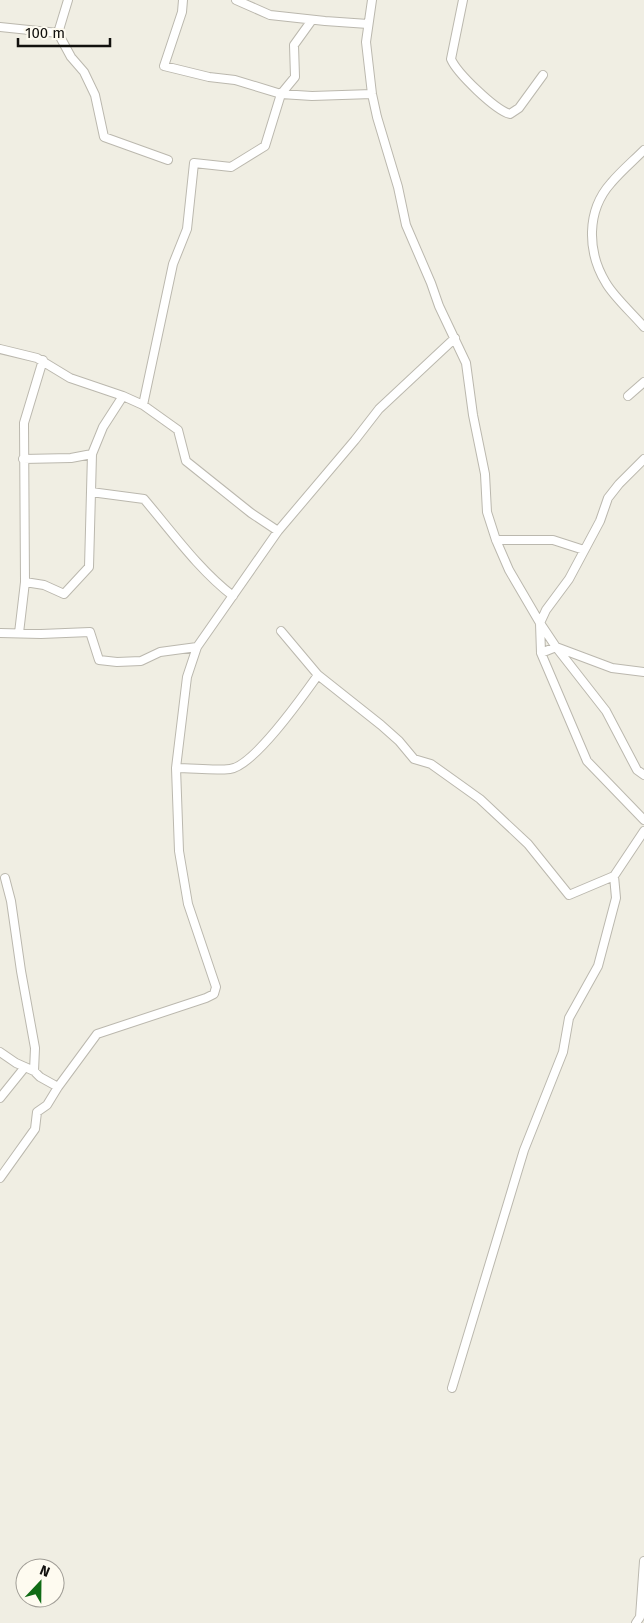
<svg xmlns="http://www.w3.org/2000/svg" width="644" height="1623" viewBox="0 0 644 1623" font-family="'Fira Sans',sans-serif">
	<style>
		.lines { fill: none; stroke-linecap: round; stroke-linejoin: round }
		.minor-casing { stroke: #bbb8ae; stroke-width: 10 }
		.minor { stroke: #fff; stroke-width: 8 }
	</style>
	<rect width="100%" height="100%" fill="#f0eee3"/>
	<g class="lines">
		<defs>
			<path id="minor" d="M183,0L182,12L164,66L209,77L235,80L281,94L312,96L372,94
				M236,0L270,15L325,21L368,24
				M372,0L366,42L372,94L377,117L398,187L406,225L431,283L439,306L466,363L473,415L485,474L487,512L496,540L509,570L540,623L556,647L612,668L644,672
				M463,0L451,59C457,73 495,110 510,114L519,108L543,75
				M0,27L58,33L68,0
				M58,33L71,57L84,72L95,95L104,137L168,160
				M644,150C633,161 621,171 611,183C586,211 587,252 606,283C614,297 633,314 644,327
				M0,349L37,358L70,378L123,396L143,405L178,430L186,461L251,513L278,531L355,440L379,409L455,338
				M628,396L644,382
				M143,405L173,264L187,229L194,163L231,167L265,146L281,94L295,77L294,45L312,20
				M23,459L71,458L92,454
				M644,459L619,484L608,498L600,521L569,579L546,610L540,623L541,653L587,761L644,820
				M91,492L144,499C172,532 199,570 233,596
				M496,540H553L584,550
				M25,582L44,585L64,594L89,567L92,454L103,427L123,396
				M281,631L318,675L381,725L399,741L414,759L431,764L480,799L528,844L569,895L614,876
				M0,633L41,634L90,632L99,660L117,662L141,661L160,652L197,647
				M19,633L25,582L24,423L43,360
				M541,653L556,647L606,711L637,770L644,775
				M176,768C194,768 213,771 230,769C254,766 303,696 318,675
				M5,878L11,901L21,971L35,1048L34,1071
				M0,1052L16,1063L34,1071L40,1077L58,1087
				M0,1098L25,1067
				M0,1178L35,1129L37,1112L47,1105L58,1087L97,1034L206,998L214,994L216,987L188,904L179,851L176,768L187,677L197,647L278,531
				M452,1388L524,1150L563,1052L569,1018L598,966L616,898L614,876L644,831
				M636,1623L640,1617L644,1561"/>
		</defs>
		<use href="#minor" class="minor-casing"/>
		<use href="#minor" class="minor"/>
	</g>
	<g transform="translate(40 1583) rotate(22)"><circle r="24" fill="#fefbf0" stroke="#a09d96"/>
	<path d="M0-4L9 19L0 12L-9 19Z" fill="#106b15"/>
	<text y="-8" font-size="14" font-weight="bold" text-anchor="middle" fill="#12110e">N</text>
	</g>
	<path d="M18 38v8h92v-8" fill="none" stroke="#12110e" stroke-width="2.5"/>
	<text x="25" y="38" font-size="15" fill="#12110e" stroke="#fefbf0" stroke-width="4" paint-order="stroke">100 m</text>
</svg>
